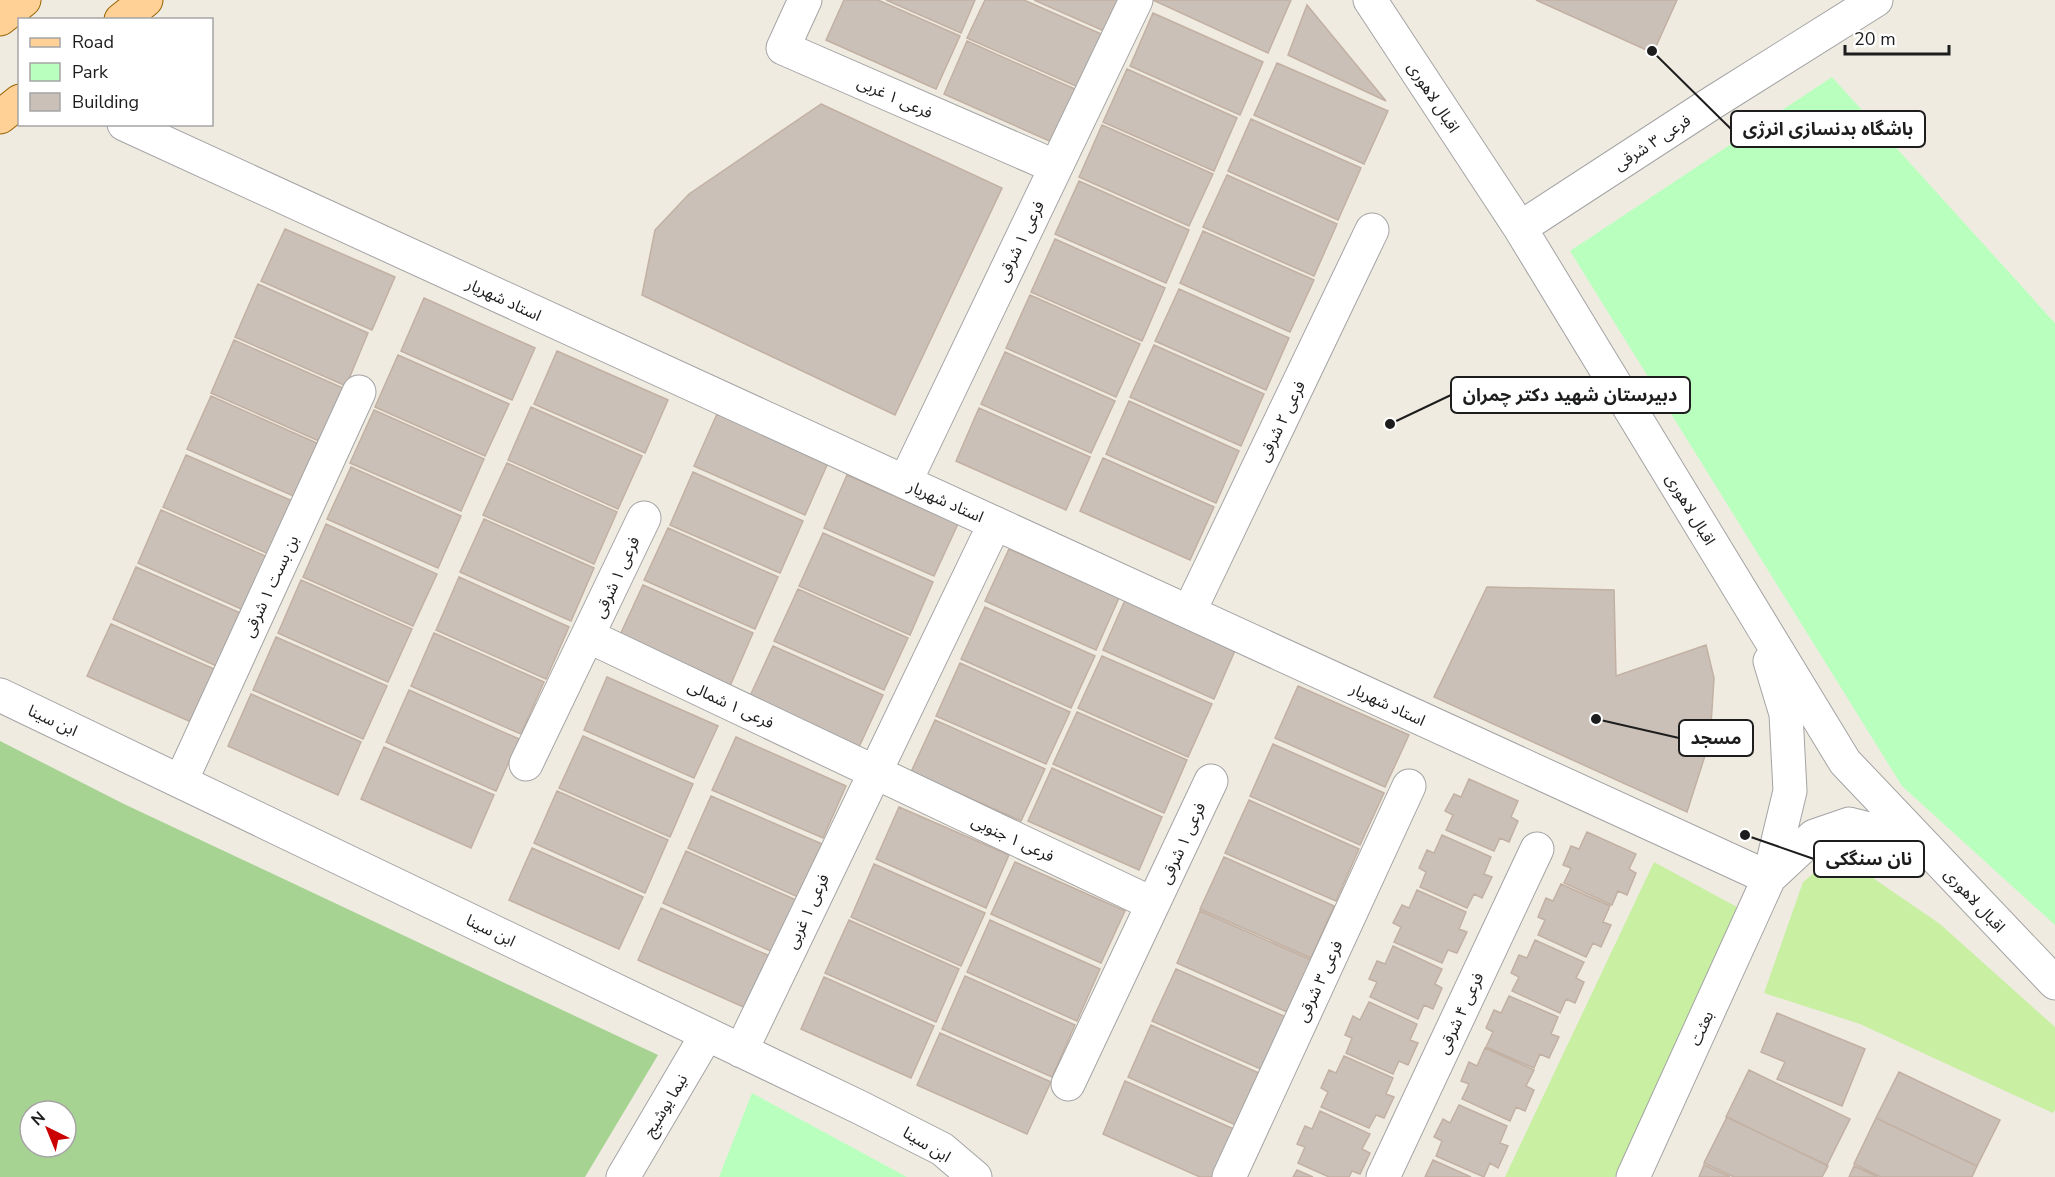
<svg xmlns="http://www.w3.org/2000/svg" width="2055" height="1177" viewBox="0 0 2055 1177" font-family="'Nunito Sans','Noto Sans Arabic',sans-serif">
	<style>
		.grass { fill: #c8efa2 }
		.forest { fill: #a6d392; fill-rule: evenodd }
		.park { fill: #b9ffbe }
		.building { fill: #cbc0b7; stroke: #c2b0a3; stroke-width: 1.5 }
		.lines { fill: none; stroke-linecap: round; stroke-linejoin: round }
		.minor-casing { stroke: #a4a4a4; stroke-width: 35 }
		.major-casing { stroke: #966300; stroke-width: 35 }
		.minor { stroke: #fff; stroke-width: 33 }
		.major { stroke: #ffd197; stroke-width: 33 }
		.labels { text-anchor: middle; stroke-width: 5; stroke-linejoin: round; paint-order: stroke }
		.street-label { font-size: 16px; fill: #1d1d1d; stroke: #fff }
		.leader { fill: none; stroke: #1d1d1d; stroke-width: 2 }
		.callout-dot { fill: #1d1d1d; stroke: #fff; stroke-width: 2 }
		.callout { fill: #fff; stroke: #1d1d1d; stroke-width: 2 }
		.callout-label { font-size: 18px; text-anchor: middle; font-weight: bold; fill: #1d1d1d }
	</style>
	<rect width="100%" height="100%" fill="#efebe1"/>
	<path class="grass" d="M1834,857L1870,876L1940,924L2055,1027V1110L2053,1113L1860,1024L1764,993L1803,882Z
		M1654,862L1737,907L1615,1177H1505Z"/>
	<path class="forest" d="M0,741L124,804L658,1055L585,1177H0ZM30,1111H66V1147H30Z"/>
	<path class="park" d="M1832,77L2055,323V925L1902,786L1570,251Z
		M752,1093L907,1177H719Z"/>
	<path class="building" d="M844,0H878L960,36L936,89L826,40Z
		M886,0H975L961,33Z
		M985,0H1024L1101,34L1078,87L967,38Z
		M1034,0H1118L1104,31Z
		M1153,0H1291L1268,53Z
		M1536,0H1677L1653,53Z
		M1307,5L1386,101L1288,55Z
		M1153,13L1263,62L1240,115L1130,66Z
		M967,41L1077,90L1054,143L944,94Z
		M1277,63L1388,111L1364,164L1254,115Z
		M1127,69L1237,118L1214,171L1103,122Z
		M821,104L1002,188L895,415L642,295L655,230L689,194Z
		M1251,119L1361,168L1338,220L1228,171Z
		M1102,125L1213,174L1189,226L1079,177Z
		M1227,175L1337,224L1314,276L1203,227Z
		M1079,181L1189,230L1166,283L1055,234Z
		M285,229L395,277L372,330L261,281Z
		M1203,231L1314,280L1290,332L1180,283Z
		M1055,239L1165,288L1142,341L1031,292Z
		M258,284L368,333L346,386L235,337Z
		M1179,289L1289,338L1266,390L1155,341Z
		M1030,295L1140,344L1116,397L1006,348Z
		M424,298L535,348L512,400L401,351Z
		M234,340L345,389L321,442L211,393Z
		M1154,345L1264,394L1241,446L1130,397Z
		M557,351L668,400L645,453L534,404Z
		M1005,352L1115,401L1091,453L981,404Z
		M398,355L509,404L485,456L375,407Z
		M211,396L321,445L298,498L187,449Z
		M1129,401L1239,451L1216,503L1106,454Z
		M531,407L642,456L618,509L508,460Z
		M979,408L1090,457L1066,510L956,461Z
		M374,410L484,459L461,511L350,463Z
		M717,414L828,463L805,515L694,466Z
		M186,455L297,503L273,556L163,507Z
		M1103,458L1214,507L1190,560L1080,511Z
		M507,463L617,512L594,564L483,515Z
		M351,467L461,516L438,568L327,519Z
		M693,472L803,521L780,573L670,525Z
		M847,475L958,524L934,576L824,528Z
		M161,510L272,559L248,612L138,563Z
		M484,519L594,568L571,621L460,572Z
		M326,524L437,574L413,626L303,577Z
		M668,528L778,577L755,629L644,580Z
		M823,533L933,582L910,635L799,586Z
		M1009,549L1119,598L1096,650L985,601Z
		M136,567L247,616L223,669L113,619Z
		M459,577L569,627L546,679L436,630Z
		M301,580L412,629L388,682L278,633Z
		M643,585L753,633L730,686L619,637Z
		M1487,587L1614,590L1616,676L1706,645L1714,678L1710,740L1687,812L1434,697Z
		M798,589L908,638L884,690L774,641Z
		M1126,598L1237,646L1214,699L1103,650Z
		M985,607L1095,656L1071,708L961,659Z
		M111,624L221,672L198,725L87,676Z
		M434,633L544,682L521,734L411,686Z
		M276,637L387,686L363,739L253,690Z
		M773,646L883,695L859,747L749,698Z
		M1102,656L1212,704L1188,757L1078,708Z
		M960,663L1070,712L1046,764L936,716Z
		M607,677L718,726L694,778L584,730Z
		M1298,686L1409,735L1385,787L1275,738Z
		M409,690L519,739L496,791L386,742Z
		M251,694L361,742L338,795L228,746Z
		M1077,712L1187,760L1164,813L1053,764Z
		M935,720L1045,769L1021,821L911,772Z
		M583,736L693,784L670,837L559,788Z
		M736,737L846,786L823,838L712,790Z
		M1273,744L1384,793L1360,845L1250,796Z
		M384,747L494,795L471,848L361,799Z
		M1052,768L1162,817L1139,870L1028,821Z
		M1469,779L1518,801L1511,817L1518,821L1509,842L1500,838L1494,851L1446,830L1453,815L1445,811L1454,794L1461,797Z
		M557,791L668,840L645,893L534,843Z
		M711,796L822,844L798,897L688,848Z
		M1249,800L1359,849L1336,901L1225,853Z
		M899,807L1009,855L986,908L876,859Z
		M1587,832L1636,854L1629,869L1636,873L1627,895L1618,891L1612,905L1564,883L1571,868L1563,865L1571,846L1579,849Z
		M1442,835L1491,857L1484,874L1492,877L1482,898L1474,894L1467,908L1420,887L1426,872L1419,868L1427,850L1434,853Z
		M532,848L643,897L619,949L509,900Z
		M686,851L796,900L773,952L663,903Z
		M1224,857L1334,906L1311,958L1200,909Z
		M1015,862L1125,911L1101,963L991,914Z
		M874,864L985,913L961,966L851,917Z
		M1561,884L1610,906L1603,922L1611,925L1601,947L1593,943L1586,957L1538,935L1545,920L1538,917L1546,898L1553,901Z
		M1417,890L1466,912L1459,929L1467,932L1457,953L1448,950L1442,963L1394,942L1401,927L1393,923L1402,905L1409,908Z
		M661,908L772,957L748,1009L638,960Z
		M1200,911L1311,960L1287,1012L1177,963Z
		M849,920L959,969L936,1022L825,973Z
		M990,920L1100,969L1077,1021L967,972Z
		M1535,940L1584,962L1576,978L1584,982L1575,1003L1566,999L1560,1013L1512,991L1519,977L1511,973L1519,955L1527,958Z
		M1393,946L1442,969L1435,984L1442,988L1433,1009L1424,1005L1418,1019L1370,997L1377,982L1369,979L1377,961L1385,964Z
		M1176,969L1286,1017L1263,1070L1152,1021Z
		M965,976L1075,1025L1052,1077L942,1029Z
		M824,977L934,1026L911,1078L801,1029Z
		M1509,996L1558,1017L1551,1034L1559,1037L1549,1058L1540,1054L1534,1068L1486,1047L1493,1032L1486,1028L1494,1010L1501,1013Z
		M1369,1002L1417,1024L1410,1040L1418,1043L1408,1065L1399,1061L1393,1074L1346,1053L1352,1038L1345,1035L1353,1016L1360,1020Z
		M1777,1013L1865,1049L1842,1106L1777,1079L1785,1062L1761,1052Z
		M1151,1025L1261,1074L1238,1126L1128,1077Z
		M940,1033L1051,1082L1027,1134L917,1085Z
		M1485,1048L1534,1070L1526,1086L1534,1090L1525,1111L1516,1107L1510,1121L1462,1099L1469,1084L1461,1081L1469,1062L1477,1066Z
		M1344,1056L1393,1078L1386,1094L1394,1097L1384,1118L1376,1115L1369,1128L1321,1107L1328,1092L1321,1088L1329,1070L1336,1073Z
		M1749,1070L1850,1119L1827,1165L1726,1117Z
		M1899,1072L2000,1120L1977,1166L1876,1118Z
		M1125,1081L1236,1130L1216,1177H1200L1103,1134Z
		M1459,1105L1507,1126L1500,1143L1508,1146L1498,1168L1490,1163L1484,1177L1436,1156L1442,1141L1434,1137L1443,1119L1450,1123Z
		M1320,1111L1370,1134L1362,1149L1370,1153L1360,1174L1352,1171L1349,1177H1329L1298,1163L1305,1147L1297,1144L1305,1126L1312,1129Z
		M1727,1117L1828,1166L1822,1177H1734L1704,1163Z
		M1876,1118L1977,1166L1972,1177H1881L1854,1164Z
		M1433,1160L1471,1177H1425Z
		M1704,1165L1730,1177H1699Z
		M1854,1166L1878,1177H1849Z
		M1297,1170L1313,1177H1293Z"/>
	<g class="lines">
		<defs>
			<path id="minor" d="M805,0L783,48L1056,167
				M1370,0L1520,228L1845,762L2055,983
				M124,124L1769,878
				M1520,228L1712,103L1876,0
				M905,482L1136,0
				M1189,612L1372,230
				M588,636L1153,904
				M0,695L861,1108L942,1149L975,1177
				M526,764L644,518
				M181,781L359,392
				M1769,878L1814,836L1849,824L1921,842
				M741,1051L995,523
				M1068,1084L1211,781
				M623,1177L707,1034
				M1229,1177L1409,786
				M1383,1177L1537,849
				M1633,1177L1769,878L1790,791L1786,714L1770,661"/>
			<path id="major" d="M0,19L24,0
				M121,20L146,0
				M0,117L20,101"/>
		</defs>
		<use href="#minor" class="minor-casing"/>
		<use href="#major" class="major-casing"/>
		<use href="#minor" class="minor"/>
		<use href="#major" class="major"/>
	</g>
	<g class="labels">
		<g class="street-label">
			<text transform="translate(895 97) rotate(24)" y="6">فرعی ۱ غربی</text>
			<text transform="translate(1434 97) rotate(57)" y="6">اقبال لاهوری</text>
			<text transform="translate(1652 142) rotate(-33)" y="6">فرعی ۳ شرقی</text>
			<text transform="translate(1020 241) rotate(-64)" y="6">فرعی ۱ شرقی</text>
			<text transform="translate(504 299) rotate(25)" y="6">استاد شهریار</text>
			<text transform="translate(1281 421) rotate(-64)" y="6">فرعی ۲ شرقی</text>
			<text transform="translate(946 501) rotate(24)" y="6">استاد شهریار</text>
			<text transform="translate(1691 509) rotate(59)" y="6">اقبال لاهوری</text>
			<text transform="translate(616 577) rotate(-65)" y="6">فرعی ۱ شرقی</text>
			<text transform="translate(270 586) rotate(-65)" y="6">بن بست ۱ شرقی</text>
			<text transform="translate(731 704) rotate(25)" y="6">فرعی ۱ شمالی</text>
			<text transform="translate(1388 704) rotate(25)" y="6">استاد شهریار</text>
			<text transform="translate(53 720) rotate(25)" y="6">ابن سینا</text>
			<text transform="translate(1013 838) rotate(25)" y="6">فرعی ۱ جنوبی</text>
			<text transform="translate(1182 843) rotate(-65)" y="6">فرعی ۱ شرقی</text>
			<text transform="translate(1975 900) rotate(47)" y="6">اقبال لاهوری</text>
			<text transform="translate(807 911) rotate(-65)" y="6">فرعی ۱ غربی</text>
			<text transform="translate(491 930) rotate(26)" y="6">ابن سینا</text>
			<text transform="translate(1319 981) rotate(-65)" y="6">فرعی ۳ شرقی</text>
			<text transform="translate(1460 1013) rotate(-65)" y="6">فرعی ۴ شرقی</text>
			<text transform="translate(1701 1028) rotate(-66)" y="6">بعثت</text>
			<text transform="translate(665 1105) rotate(-59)" y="6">نیما یوشیج</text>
			<text transform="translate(927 1144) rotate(31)" y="6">ابن سینا</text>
		</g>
	</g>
	<path class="leader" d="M1652 51L1731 129M1390 424L1451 395M1596 719L1679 738M1745 835L1814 859"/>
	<g class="callout-dot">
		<circle cx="1652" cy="51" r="6"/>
		<circle cx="1390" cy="424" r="6"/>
		<circle cx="1596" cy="719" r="6"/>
		<circle cx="1745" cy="835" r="6"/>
	</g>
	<g class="callout">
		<rect x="1731" y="111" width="194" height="36" rx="6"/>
		<rect x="1451" y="377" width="239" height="36" rx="6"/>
		<rect x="1679" y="720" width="74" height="36" rx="6"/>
		<rect x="1814" y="841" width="110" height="36" rx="6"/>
	</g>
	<g class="callout-label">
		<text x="1828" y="135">باشگاه بدنسازی انرژی</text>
		<text x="1570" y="401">دبیرستان شهید دکتر چمران</text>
		<text x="1716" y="744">مسجد</text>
		<text x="1869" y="865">نان سنگکی</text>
	</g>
	<rect x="18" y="18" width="195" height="108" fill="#ffffff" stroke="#a5a5a5" stroke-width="1.5"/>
	<rect x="30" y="38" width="30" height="9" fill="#ffd197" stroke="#a5a5a5" stroke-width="1.5"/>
	<text x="72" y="48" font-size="18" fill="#1d1d1d">Road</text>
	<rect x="30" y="63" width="30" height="18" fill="#b9ffbe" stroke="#a5a5a5" stroke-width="1.5"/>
	<text x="72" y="78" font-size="18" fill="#1d1d1d">Park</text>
	<rect x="30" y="93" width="30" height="18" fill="#cbc0b7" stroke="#a5a5a5" stroke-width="1.5"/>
	<text x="72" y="108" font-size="18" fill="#1d1d1d">Building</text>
	<g transform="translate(48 1129) rotate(317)"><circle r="28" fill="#ffffff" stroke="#a5a5a5" stroke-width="1.5"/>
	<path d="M0-4.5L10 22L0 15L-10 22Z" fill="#ca0002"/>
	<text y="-9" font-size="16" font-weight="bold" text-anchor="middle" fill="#1d1d1d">N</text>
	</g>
	<path d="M1845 45v9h104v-9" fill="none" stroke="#1d1d1d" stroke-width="3"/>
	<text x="1854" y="45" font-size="18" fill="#1d1d1d" stroke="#ffffff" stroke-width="4.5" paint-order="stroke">20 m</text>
</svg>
